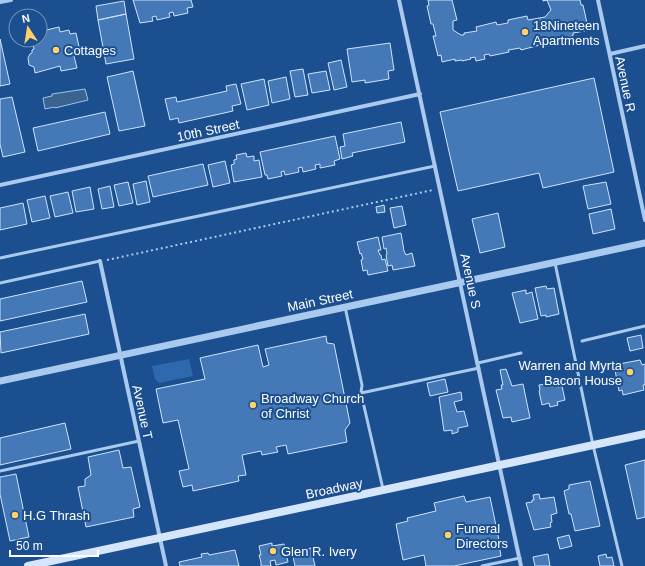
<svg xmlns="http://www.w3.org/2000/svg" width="645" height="566" viewBox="0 0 645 566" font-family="Arial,sans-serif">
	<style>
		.green { fill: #2e69ad }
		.water { fill: #3c6290; stroke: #9cc4f0 }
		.building { fill: #4478b7; stroke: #cfe3fa }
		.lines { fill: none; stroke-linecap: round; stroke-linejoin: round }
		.path { stroke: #a9c9ee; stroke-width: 2; stroke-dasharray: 2 3; stroke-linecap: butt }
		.service { stroke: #a9c9ee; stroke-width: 3 }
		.minor { stroke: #a9c9ee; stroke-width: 4 }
		.tertiary { stroke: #a9c9ee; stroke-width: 7 }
		.secondary { stroke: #d6e6fa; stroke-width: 8 }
		.poi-dot { fill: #ffd166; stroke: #1b4f8f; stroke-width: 1.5 }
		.labels { text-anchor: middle; stroke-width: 4; stroke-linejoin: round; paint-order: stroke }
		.poi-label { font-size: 13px; fill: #fff; stroke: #1b4f8f; text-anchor: start }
		.street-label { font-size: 13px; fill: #fff; stroke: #1b4f8f }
	</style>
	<rect width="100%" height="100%" fill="#1b4f8f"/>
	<path class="green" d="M189,359L193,376L159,383L155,379L152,366Z"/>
	<path class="water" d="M85,89L88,100L55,108L54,107L45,109L43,98L52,96V94Z"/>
	<path class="building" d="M133,0H191L193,7L187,8L188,13L174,16L173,12L169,13L170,17L157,20L156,16L152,17L153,21L140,23Z
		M428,0H452L457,20L453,21V30L461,35H464V33L477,31L476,27L496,22L497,25L508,23V20L527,16L528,20L545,17L551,10L547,0L543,1V0H580L581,5H583L587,23L584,24L585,31L573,33V36L567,37V39L553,40L554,45L545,46L544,42L539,44L540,45L521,50L520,48L508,50L509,52L490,56L489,54L484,55L485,59L476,61L475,57L470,58L471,59L462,61V60L455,61V59L442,62L441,55L438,56L433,36H436L433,24H431L427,6L429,5Z
		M124,1L126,14L98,20L96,6Z
		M126,14L134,59L106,64L98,20Z
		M59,27L60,32L69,30L70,34L76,33L80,51L73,52L77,68L61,71L60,66L35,73L34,67L29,65L28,58L30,54L32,53V50L34,49L32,40H40V37L43,36L42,31Z
		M0,39L10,84L0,86Z
		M390,43L394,70L388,71L389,79L365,83V80L352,82L347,49Z
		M341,60L347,87L334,90L328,63Z
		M303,69L308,95L295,97L290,71Z
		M133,71L145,126L119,131L107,77Z
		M326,71L330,90L312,93L308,74Z
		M286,77L290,99L272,103L268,81Z
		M594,78L614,172L543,188L539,173L458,191L440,112Z
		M264,79L269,105L247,110L241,84Z
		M236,84L241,104L232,106L233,111L179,123L178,118L170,120L165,99L176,97L177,102L227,91L226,86Z
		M12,97L25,152L3,157L0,144V99Z
		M105,112L110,134L38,151L33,128Z
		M401,122L405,142L352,153L353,156L342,159L340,147L345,146L343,134Z
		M335,136L340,159L334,161L335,165L320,168V164L315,165L316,169L303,172L302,167L298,168L299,172L285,175L284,171L281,172L282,176L268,179L267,175H265L260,152Z
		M246,153L247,157L254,156V161L259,160L262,177L234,182L231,165L234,164V160L237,159L236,155Z
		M225,161L230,183L213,187L208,165Z
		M203,164L208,185L153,197L148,176Z
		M146,181L150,202L137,205L133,184Z
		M128,182L133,203L119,206L114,185Z
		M606,182L611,204L588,209L583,186Z
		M110,186L114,207L102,209L98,189Z
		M90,187L94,209L76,212L72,191Z
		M68,192L73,213L55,217L50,196Z
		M45,196L50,218L32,222L27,200Z
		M23,203L27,224L0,230V208Z
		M384,205L385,212L377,213L376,207Z
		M402,206L406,225L394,228L390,208Z
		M611,209L615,229L593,234L589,214Z
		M498,213L505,247L480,253L472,219Z
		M401,233L404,251L406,255L412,253L415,266L393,270L392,265L388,266L386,255L387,254L386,248L384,249L382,237Z
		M378,237L381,250H378L380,255H381L382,260L385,259L388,271L368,275L367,270L363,271L361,260L363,259L361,253L360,254L357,242Z
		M82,281L87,302L0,321V299Z
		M546,286L547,289L554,288L559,314L546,317V315L541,316L535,288Z
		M526,290V294L532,292L538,319L520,323L512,293Z
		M85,314L89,334L1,353L0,332Z
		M641,335L643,348L630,351L627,338Z
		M326,336L327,343L334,344L350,423L345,430L347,442L288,454L286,445L276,447L278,452L262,455L261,451L242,455L246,475L238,476L239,481L193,491L192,485L183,487L179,471L189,469L178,420L163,423L156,389L205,379L200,358L258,345L263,367L269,365L265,349Z
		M640,360L642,365L645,364V385H643L644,390L623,395L622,390L619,391L614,365Z
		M506,369L512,386L523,384L530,418L512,422L511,417L503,418L496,390L502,389L501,385H503L500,370Z
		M445,379L448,392L430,396L427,383Z
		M557,382L558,387L562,386L565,400L557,402L558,405L550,407L549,403L542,405L539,391L540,390L539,385Z
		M461,392L462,400L454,402L457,412L464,411L468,426L458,428V432L452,434V430L444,431L439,397Z
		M65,423L71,449L0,465V438Z
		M119,450L123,468L131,467L140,507L133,509L134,517L86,527L78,487L85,486V479L91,475L88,457Z
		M645,460V517L637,519L625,465Z
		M16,474L29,537L10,541L0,494V477Z
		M590,481L600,526L575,531L571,514H569L564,491L569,489V485Z
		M539,494L540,499L554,497L557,513L551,515L552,522L550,523L551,527L534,530L526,503L532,502V500H534L533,495Z
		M464,496L466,502L490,497L500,545H499L501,556L454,566H426L424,555L403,560L396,524L408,521L407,518L436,511L434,503Z
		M569,535L572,546L560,549L557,538Z
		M272,543V546L284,544L288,562L276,565L275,560L270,561L271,566H261V562L259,555H261L259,546Z
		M311,548L315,566H295L292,552Z
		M235,550L239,566H180L179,562L202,557L201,554L208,553L209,555Z
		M548,554L550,566H535L533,557Z
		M606,554L607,558L612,557L614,566H600L598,556Z"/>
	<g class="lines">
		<path class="path" d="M107,260L433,190"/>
		<path class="service" d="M0,258L435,166
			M555,263L593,445L622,566
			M0,283L100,261
			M345,307L362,385L361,393L383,489
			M582,341L645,326
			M478,363L521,353
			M361,393L479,368
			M0,471L139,441
			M482,566L520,558"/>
		<path class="minor" d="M399,0L521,566
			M598,0L645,220
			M0,2L11,0
			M610,54L645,46
			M0,185L420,94
			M100,261L166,566"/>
		<path class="tertiary" d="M0,381L645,243"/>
		<path class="secondary" d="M28,566L645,434"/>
	</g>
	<g class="poi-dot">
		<circle cx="525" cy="32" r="4"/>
		<circle cx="56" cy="50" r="4"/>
		<circle cx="630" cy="372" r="4"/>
		<circle cx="253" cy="405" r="4"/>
		<circle cx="15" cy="515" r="4"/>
		<circle cx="448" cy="535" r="4"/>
		<circle cx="273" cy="551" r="4"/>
	</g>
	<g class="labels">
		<g class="poi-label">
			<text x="533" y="30">18Nineteen<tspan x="533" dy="15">Apartments</tspan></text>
			<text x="64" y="55">Cottages</text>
			<text x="622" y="370" text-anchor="end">Warren and Myrta<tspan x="622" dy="15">Bacon House</tspan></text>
			<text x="261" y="403">Broadway Church<tspan x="261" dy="15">of Christ</tspan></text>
			<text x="23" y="520">H.G Thrash</text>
			<text x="456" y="533">Funeral<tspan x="456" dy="15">Directors</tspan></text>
			<text x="281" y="556">Glen R. Ivery</text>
		</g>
		<g class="street-label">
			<text transform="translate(626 84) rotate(78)" y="5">Avenue R</text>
			<text transform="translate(208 130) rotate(-12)" y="5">10th Street</text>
			<text transform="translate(471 281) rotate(78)" y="5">Avenue S</text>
			<text transform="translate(320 300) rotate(-12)" y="5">Main Street</text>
			<text transform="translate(143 412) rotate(78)" y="5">Avenue T</text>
			<text transform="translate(334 488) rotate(-12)" y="5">Broadway</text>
		</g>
	</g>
	<g transform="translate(28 28) rotate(348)"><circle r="19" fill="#1b4f8f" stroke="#7695bc"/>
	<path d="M0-3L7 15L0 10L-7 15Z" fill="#ffd166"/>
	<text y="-6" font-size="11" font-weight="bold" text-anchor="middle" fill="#ffffff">N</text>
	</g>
	<path d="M10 550v6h88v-6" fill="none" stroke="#ffffff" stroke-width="2"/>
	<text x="16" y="550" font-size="12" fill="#ffffff" stroke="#1b4f8f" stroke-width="3" paint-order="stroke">50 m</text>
</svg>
